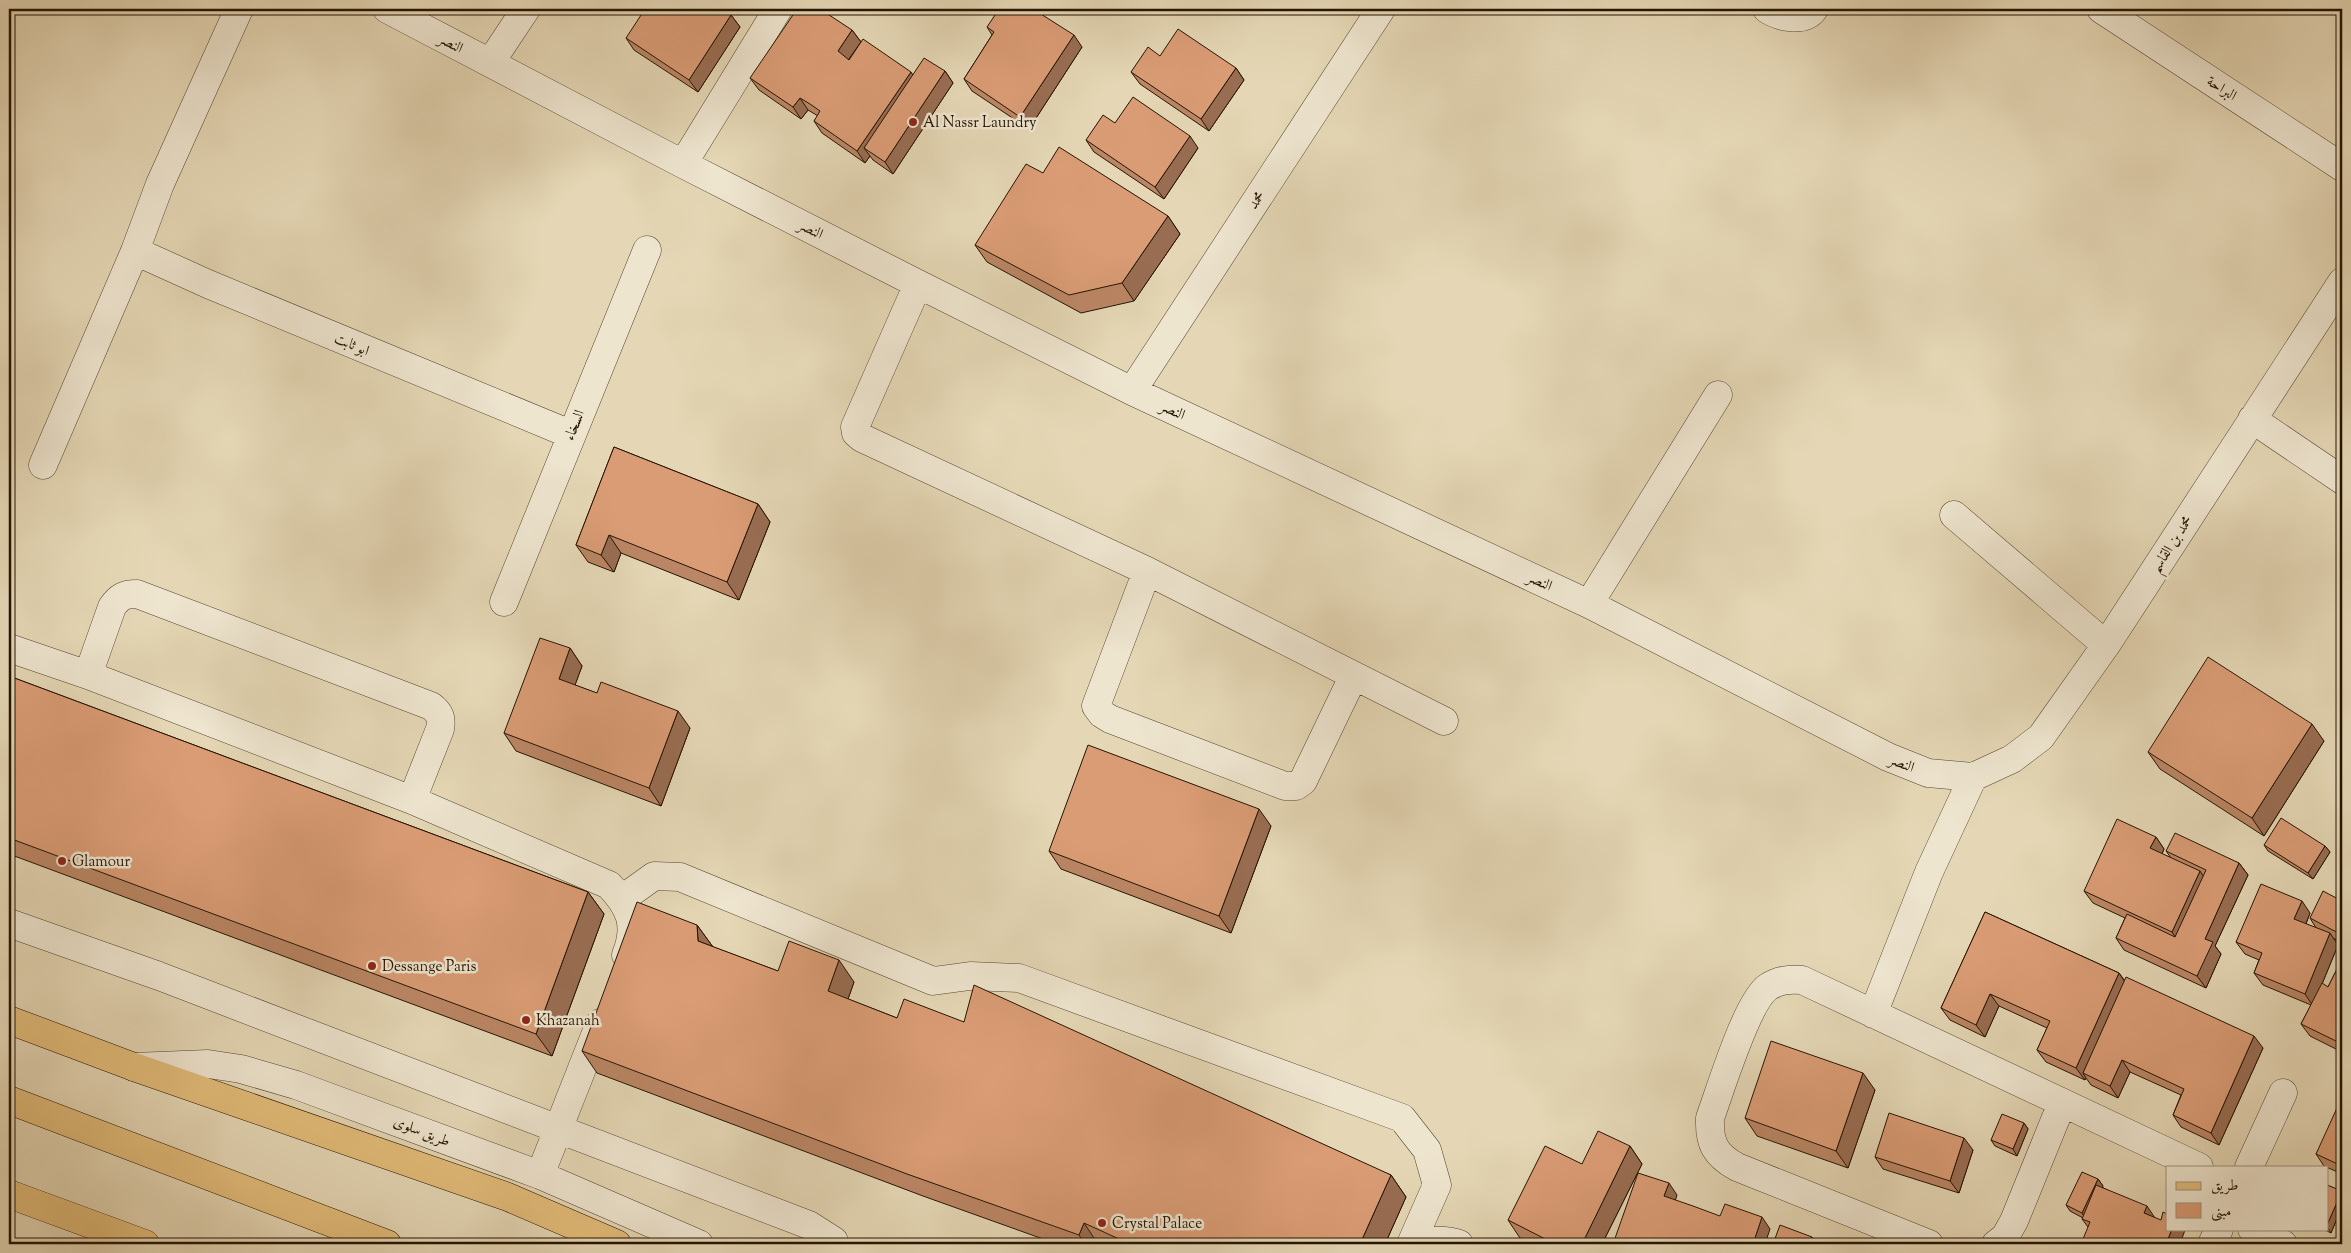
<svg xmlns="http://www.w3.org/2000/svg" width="2351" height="1253" viewBox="0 0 2351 1253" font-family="'Sorts Mill Goudy',Amiri,serif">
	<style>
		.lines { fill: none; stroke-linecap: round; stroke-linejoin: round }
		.minor-casing { stroke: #55452f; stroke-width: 29 }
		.major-casing { stroke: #251402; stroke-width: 29 }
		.highway-casing { stroke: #251402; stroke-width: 29 }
		.minor { stroke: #eee5cf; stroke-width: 28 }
		.major { stroke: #e2bc7a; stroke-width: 28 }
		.highway { stroke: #e2bc7a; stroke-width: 28 }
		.wall { fill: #bb8665; stroke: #251402 }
		.shaded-wall { fill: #996d52; stroke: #251402 }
		.building { fill: #da9c75; stroke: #251402 }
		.poi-dot { fill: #8f2418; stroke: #eee5cf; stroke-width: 2 }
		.labels { text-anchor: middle; stroke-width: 5; stroke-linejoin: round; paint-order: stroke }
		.street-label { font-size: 15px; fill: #251402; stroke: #eee5cf }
		.poi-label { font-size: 15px; fill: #251402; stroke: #eee5cf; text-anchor: start }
	</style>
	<rect width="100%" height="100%" fill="#e5d7b5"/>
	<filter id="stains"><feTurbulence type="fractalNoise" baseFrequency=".004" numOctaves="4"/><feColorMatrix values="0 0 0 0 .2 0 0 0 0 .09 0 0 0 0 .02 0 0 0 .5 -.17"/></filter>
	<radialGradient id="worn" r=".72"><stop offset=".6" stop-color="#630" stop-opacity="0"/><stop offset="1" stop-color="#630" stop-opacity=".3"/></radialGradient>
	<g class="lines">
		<defs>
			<path id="minor" d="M387,9L683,164L918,284L1132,391L1589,604L1888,757L1928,773L1973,777L2012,759L2041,737L2106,645L2342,282
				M1767,9C1779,17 1804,23 1814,9
				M2101,9L2342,167
				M490,63L526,9
				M683,164L778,9
				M135,251L208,284L570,434
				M918,284L855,427L856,433L862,438L1147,571L1444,721
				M1132,391L1381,9
				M2252,419L2342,480
				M43,465L135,251L160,184L239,9
				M1954,515L2106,645
				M1147,571L1096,706L1102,714L1110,719L1285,786H1296L1303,781L1353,677
				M504,602L647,250
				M1589,604L1718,395
				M9,648L88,675L412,800L609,885C630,907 638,925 626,955
				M88,675L112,607C119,597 124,594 137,594L431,706C440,713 442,718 440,729L412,800
				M622,899L654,876L680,877L933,981L970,976L1019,978L1402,1118L1427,1150L1437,1185L1411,1244
				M9,923L159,976L809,1225L834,1241L835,1244
				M1873,1014L1929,872L1973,777
				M134,1067L208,1064L241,1069L296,1085L540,1175L699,1244
				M2249,1167L2283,1093
				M540,1175L600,1023
				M2252,1229L2283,1244
				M1417,1244C1431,1240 1445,1239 1459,1244
				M1929,1244L1737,1167C1715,1155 1709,1143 1710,1118C1720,1091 1747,1001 1768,987C1779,980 1789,979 1802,980L2199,1167
				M1996,1244L2005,1237L2014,1221L2062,1103
				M2212,1244L2219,1229"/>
			<path id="major" d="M9,1020L134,1067L508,1197L617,1244"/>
			<path id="highway" d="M9,1100L387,1244
				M9,1194L145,1244"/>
		</defs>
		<use href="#minor" class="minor-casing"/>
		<use href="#major" class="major-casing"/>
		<use href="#highway" class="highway-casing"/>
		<use href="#minor" class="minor"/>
		<use href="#major" class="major"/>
		<use href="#highway" class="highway"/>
	</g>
	<path class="wall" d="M731,15L740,27L698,92L634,50L626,38Z
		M987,27L1082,47L1029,129L972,91L964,79L992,35Z
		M852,30L861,42L913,75L945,71L953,83L893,174L873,160L870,156L865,163L822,133L814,121L818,116L808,110L801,119L759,90L750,78Z
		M1160,56L1236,68L1244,80L1209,131L1140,84L1131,72Z
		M1086,140L1198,148L1164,199L1094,152Z
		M1168,216L1180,234L1134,301L1081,313L987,262L975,245Z
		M614,447L758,504L770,522L739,600L621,553L614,572L588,562L576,545Z
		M570,648L582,666L575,685L690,728L661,806L516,751L504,733Z
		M9,676L588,892L604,914L552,1056L9,854Z
		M2324,741L2264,836L2160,769L2148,752Z
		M1271,826L1231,933L1061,869L1049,851Z
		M2156,837L2164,849L2162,854L2171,858L2166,851L2239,863L2248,875L2215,946L2221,954L2206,988L2124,950L2116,938L2125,918L2093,903L2084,891Z
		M2264,845L2325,846L2330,852L2313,879L2268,851Z
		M2342,901V943L2333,938L2338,945L2322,984L2328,987L2342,959V1052L2310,1036L2301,1024L2311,1005L2263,985L2254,973L2259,960L2245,954L2236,942L2310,913L2306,924L2316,928L2310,918Z
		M1985,912L2119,973L2125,981L2263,1048L2219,1145L2181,1127L2173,1115L2181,1095L2130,1072L2118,1098L2091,1085L2086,1078L2085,1080L2046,1062L2037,1050L2047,1028L1999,1006L1985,1037L1950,1020L1941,1008Z
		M697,925L713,947L778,971L854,982L848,999L897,1018L964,1022L1391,1175L1406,1197L1385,1244H1057L923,1196L597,1073L582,1051Z
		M1875,1090L1848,1168L1757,1136L1745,1118Z
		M2342,1110V1174L2324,1166L2316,1154Z
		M2024,1123L2028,1129L2017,1156L1995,1146L1991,1140Z
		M1630,1146L1642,1164L1602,1244H1533L1520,1238L1508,1220L1582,1164Z
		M1973,1150L1959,1193L1883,1169L1875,1157Z
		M2098,1179L2103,1186L2102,1187L2155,1218L2167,1229H2185V1230L2088,1227L2082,1219L2083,1218L2070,1211L2066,1205Z
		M2327,1185L2342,1192V1206L2331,1233L2323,1229H2327Z"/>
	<path class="shaded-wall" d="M731,15L740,27L698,92L689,80Z
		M852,30L861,42L846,63L838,51Z
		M1074,35L1082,47L1029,129L1020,117Z
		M1236,68L1244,80L1209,131L1201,119Z
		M945,71L953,83L893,174L885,162Z
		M911,72L919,84L864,148L870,156L865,163L857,151Z
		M800,98L808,110L801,119L793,107Z
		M1190,136L1198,148L1164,199L1155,187Z
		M1168,216L1180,234L1134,301L1122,283Z
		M758,504L770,522L739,600L727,582Z
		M609,535L621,553L614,572L601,555Z
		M570,648L582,666L571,696L559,679Z
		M678,711L690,728L661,806L649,788Z
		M2312,724L2324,741L2264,836L2252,818Z
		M1259,809L1271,826L1231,933L1219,916Z
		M2156,837L2164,849L2159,860L2150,848Z
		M2325,846L2330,852L2313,879L2308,873Z
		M2239,863L2248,875L2215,946L2221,954L2206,988L2197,976L2205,939Z
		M2200,871L2208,883L2180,944L2172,932Z
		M588,892L604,914L552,1056L536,1034Z
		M2302,901L2310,913L2303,931L2294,919Z
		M697,925L713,947L698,941Z
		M2330,933L2338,945L2313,1006L2305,994Z
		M839,960L854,982L843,1013L828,991Z
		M2119,973L2127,985L2083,1073L2086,1078L2085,1080L2076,1068Z
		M1990,994L1999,1006L1985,1037L1976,1025Z
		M2342,1029V1050L2336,1041Z
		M2254,1036L2263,1048L2219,1145L2211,1133Z
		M2122,1060L2130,1072L2118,1098L2110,1086Z
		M1863,1073L1875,1090L1848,1168L1836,1151Z
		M2024,1123L2028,1129L2017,1156L2013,1149Z
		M1964,1138L1973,1150L1959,1193L1950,1181Z
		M1630,1146L1642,1164L1602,1244H1582Z
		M1391,1175L1406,1197L1385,1244H1360Z
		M2098,1179L2103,1186L2086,1220L2082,1213Z
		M1669,1183L1677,1195L1673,1208L1664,1196Z
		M2342,1191V1206L2331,1233L2327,1227V1225Z
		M2147,1206L2155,1218L2144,1213Z
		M1762,1217L1770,1229L1765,1244H1753Z
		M1084,1223L1098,1244H1085L1079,1235Z
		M2172,1229H2185V1230L2180,1244H2166Z
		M1812,1237L1817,1244H1810Z"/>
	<path class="building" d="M645,9H722L731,15L689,80L626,38Z
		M797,9H820L852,30L838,51L849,60L863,39L911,72L857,151L814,121L820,111L810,104L800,98L793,107L750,78Z
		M999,9H1033L1074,35L1020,117L964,79L994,32L987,27Z
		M1178,29L1236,68L1201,119L1131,72L1148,47L1160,56Z
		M924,58L945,71L885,162L864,148Z
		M1133,97L1190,136L1155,187L1086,140L1103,115L1115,123Z
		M1059,147L1168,216L1122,283L1069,295L975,245L1026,164L1043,173Z
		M614,447L758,504L727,582L609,535L601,555L576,545Z
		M540,638L570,648L559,679L597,693L601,682L678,711L649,788L504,733Z
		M2208,657L2312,724L2252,818L2148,752Z
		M9,676L588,892L536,1034L9,838Z
		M1088,745L1259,809L1219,916L1049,851Z
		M2281,818L2325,846L2308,873L2264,845Z
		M2117,819L2156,837L2150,848L2200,871L2172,932L2084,891Z
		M2175,833L2239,863L2205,939L2213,942L2197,976L2116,938L2127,914L2175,937L2206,870L2166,851Z
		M2261,884L2302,901L2294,919L2330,933L2305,994L2254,973L2262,953L2236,942Z
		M2323,891L2342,901V935L2310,918Z
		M637,902L697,925L698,941L778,971L789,941L839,960L828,991L897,1018L904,999L964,1022L974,985L1391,1175L1360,1244H1130L1084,1223L1079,1235L907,1174L582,1051Z
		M1985,912L2119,973L2076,1068L2037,1050L2050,1021L1990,994L1976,1025L1941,1008Z
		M2342,959V1029L2336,1041L2301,1024L2322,983L2328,987Z
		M2126,977L2254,1036L2211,1133L2173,1115L2184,1089L2122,1060L2110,1086L2083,1073Z
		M1771,1041L1863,1073L1836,1151L1745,1118Z
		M2337,1108L2342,1110V1166L2316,1154Z
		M1889,1113L1964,1138L1950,1181L1875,1157Z
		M2002,1114L2024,1123L2013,1149L1991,1140Z
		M1598,1131L1630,1146L1582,1244H1555L1508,1220L1545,1146L1582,1164Z
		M2082,1172L2098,1179L2082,1213L2066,1205Z
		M1638,1173L1669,1183L1664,1196L1693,1206L1720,1216L1725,1204L1762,1217L1753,1244H1613Z
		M2096,1185L2147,1206L2144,1213L2161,1220L2163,1212L2167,1214V1229H2172L2166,1244H2081L2090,1222L2082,1219Z
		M2327,1185L2342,1191L2327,1225Z
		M1780,1225L1812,1237L1810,1244H1773Z"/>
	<g class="poi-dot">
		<circle cx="913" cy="122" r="5"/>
		<circle cx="62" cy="861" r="5"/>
		<circle cx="372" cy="966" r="5"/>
		<circle cx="526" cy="1020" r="5"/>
		<circle cx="1102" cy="1223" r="5"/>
	</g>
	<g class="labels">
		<g class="street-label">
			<text transform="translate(451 43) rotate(28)" y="5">النصر</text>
			<text transform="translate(2222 88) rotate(33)" y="5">البراحة</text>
			<text transform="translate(1256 200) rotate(-57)" y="5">محمد</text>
			<text transform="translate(811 229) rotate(27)" y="5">النصر</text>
			<text transform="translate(352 344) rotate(23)" y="5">ابو ثابت</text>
			<text transform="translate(1173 410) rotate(25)" y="5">النصر</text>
			<text transform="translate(574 425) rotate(-68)" y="5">السخاء</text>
			<text transform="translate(2171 544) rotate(-57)" y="5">محمد بن القاسم</text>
			<text transform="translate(1540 581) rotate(25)" y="5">النصر</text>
			<text transform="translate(1902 763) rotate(22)" y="5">النصر</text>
			<text transform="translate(422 1131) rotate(21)" y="5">طريق سلوى</text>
		</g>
		<g class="poi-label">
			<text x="923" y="127">Al Nassr Laundry</text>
			<text x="72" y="866">Glamour</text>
			<text x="382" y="971">Dessange Paris</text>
			<text x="536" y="1025">Khazanah</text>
			<text x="1112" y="1228">Crystal Palace</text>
		</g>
	</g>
	<rect width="2351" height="1253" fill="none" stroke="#e5d7b5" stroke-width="30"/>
	<rect x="10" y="10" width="2331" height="1233" fill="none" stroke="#251402" stroke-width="2.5"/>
	<rect x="15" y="15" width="2321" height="1223" fill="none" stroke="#251402"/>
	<rect x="2166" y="1166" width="162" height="65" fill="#eee5cf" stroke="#9e917d"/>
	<rect x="2176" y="1182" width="25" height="8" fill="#e2bc7a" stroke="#9e917d"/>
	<text x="2211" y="1190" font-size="15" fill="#251402">طريق</text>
	<rect x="2176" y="1203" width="25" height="15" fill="#da9c75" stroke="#9e917d"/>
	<text x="2211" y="1216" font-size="15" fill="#251402">مبنى</text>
	<rect width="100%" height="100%" filter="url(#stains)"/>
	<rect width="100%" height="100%" fill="url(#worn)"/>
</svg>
